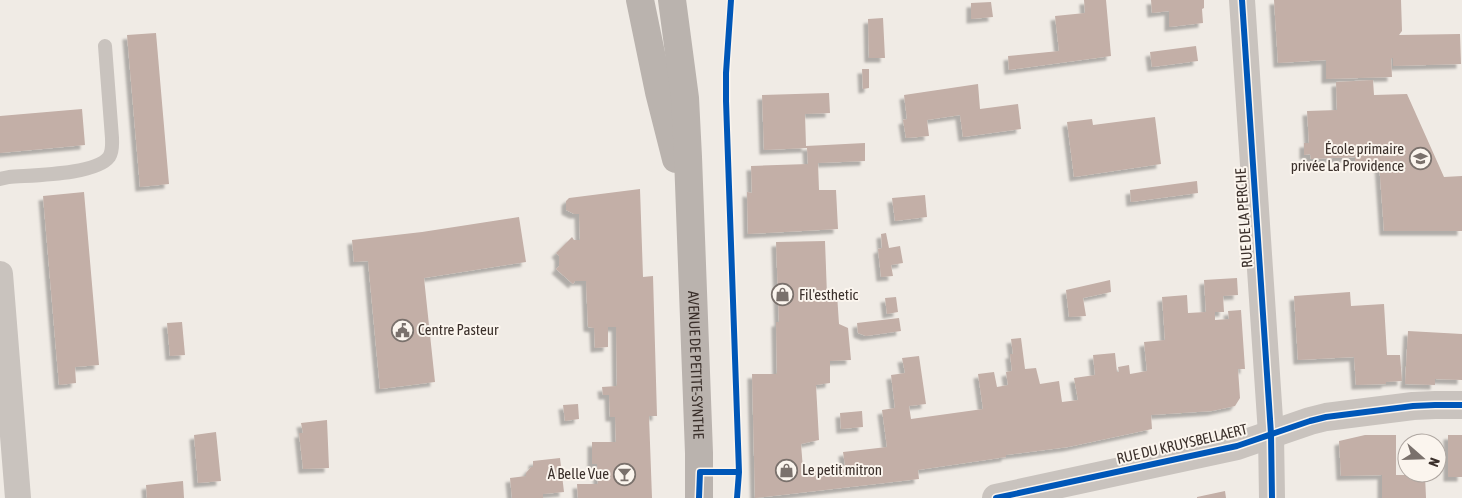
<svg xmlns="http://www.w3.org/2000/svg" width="1462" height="498" viewBox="0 0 1462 498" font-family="'Asap Condensed',sans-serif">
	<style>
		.building { fill: #c3afa7; filter: url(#shadow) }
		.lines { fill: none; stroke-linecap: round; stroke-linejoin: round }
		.service { stroke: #c9c3be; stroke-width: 14 }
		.minor { stroke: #c9c3be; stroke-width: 26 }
		.tertiary { stroke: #c9c3be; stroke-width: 28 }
		.secondary { stroke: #bab3ae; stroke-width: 28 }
		.cycleway-casing { stroke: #fbf5ee; stroke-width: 9 }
		.cycleway { stroke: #0057b8; stroke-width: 6 }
		.labels { text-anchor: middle; stroke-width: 4; stroke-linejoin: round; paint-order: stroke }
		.poi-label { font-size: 15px; fill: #3b302b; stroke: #fbf5ee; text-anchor: start }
		.street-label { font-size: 15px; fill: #3b302b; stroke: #fbf5ee }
	</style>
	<defs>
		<filter id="shadow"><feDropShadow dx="-4.5" dy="4.5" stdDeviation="1" flood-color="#0004"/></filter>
	</defs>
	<rect width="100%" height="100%" fill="#f0ebe5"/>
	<path class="building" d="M1084,0H1106L1111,56L1009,70L1008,56L1059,51L1055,16L1085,13Z
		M1151,0H1204V8L1202,9L1203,23L1169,27V11L1152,13Z
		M1274,0H1401L1402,31L1399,35L1460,34L1461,64L1393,66V58H1391L1392,77L1326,79V60L1278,63Z
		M991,2L993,17L971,19V3Z
		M883,18L885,58H869L868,19Z
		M156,33L169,184L140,187L127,35Z
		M1196,46L1198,61L1152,67L1150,52Z
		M862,69H869V88L863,89Z
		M1373,80L1374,95L1407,94L1444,177L1462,176V231H1384L1379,163L1355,165V157L1311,159L1310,154L1304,155V143H1309L1307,111L1337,110L1336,82Z
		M978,84L980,109L1018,104L1021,129L963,137L960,115L927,120L929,136L906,138L903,120L907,119L904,95Z
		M829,93L830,113L805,114L806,146L865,143V161L818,163L819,190H836L838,229L748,234L747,192L752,193L751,166L808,164L807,148L764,150L762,95Z
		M82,109L85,145L0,153V116Z
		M1155,117L1161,164L1074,177L1067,122L1092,119L1093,125Z
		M1197,181L1198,193L1131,202L1130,190Z
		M640,189L643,277L653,276L657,416H649L652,498H578L577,484H598L597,464H592V442H616L615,417H610L609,395H603L602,387L617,386L616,327H608V347L595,348L594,328L588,327L586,281H575L573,284L556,269L559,266V256L556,253L572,237L574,240H580L579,214H574L566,210V201L569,198Z
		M84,192L99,365L75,367L76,383L59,385L43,196Z
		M925,195L927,217L895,221L892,198Z
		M519,217L526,262L424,278L435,382L380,389L368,261L354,262L352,240L422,232Z
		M886,233L889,248L900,246L903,263L891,265L893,276L881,277L878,249L882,248L881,234Z
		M825,241L827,295L837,294L839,324L848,328L851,360L830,361V383L816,385L819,440L801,444L803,469L845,465L843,452L887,447L882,410L895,408L891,375L905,373L902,358L919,356L926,404L909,406L911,419L983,409L978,374L994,372L997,387L1008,385L1006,372L1012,371L1010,354H1013L1011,339L1021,338L1025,369L1036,368L1040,384L1059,381L1062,402L1078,400L1074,378L1095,375L1093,355L1115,353L1117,372H1119L1118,367L1129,365L1130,374L1147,371L1144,342L1165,340L1162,297L1187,295L1188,313L1206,312L1204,280L1237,278L1238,295L1223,296L1224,312H1215V320L1229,319L1228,311L1241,310L1245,369H1238L1240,398L1235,406L1212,411L1151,415L1152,429L1068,447L1006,455V457L918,470L919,479L755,498L752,374H777L776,322H779L776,242Z
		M1110,280L1111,292L1083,298L1086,316L1069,317L1066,290Z
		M1350,292L1351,306L1384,304L1387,355H1400L1402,381L1386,382V384L1356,385L1354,357L1298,360L1294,296Z
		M896,297L898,312L887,314L885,298Z
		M899,318L901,331L866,336L858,333L857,323Z
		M182,322L185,355L170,356L167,323Z
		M1408,331L1462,334V380L1435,379V385L1405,384Z
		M578,404L579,419L565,421L563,405Z
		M862,411L863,427L841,429L840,413Z
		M327,420L329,468L303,469L299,433H303L301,423Z
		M216,432L221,481L198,483L194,435Z
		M1365,435H1396V475H1425L1426,498H1382V475L1341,476L1339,441Z
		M1448,435H1462V477H1448Z
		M560,458L564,492L543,494V498H512L510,478L526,476V473L531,467H533V461Z
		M183,481L184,498H147L146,485Z
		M1225,491L1226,498H1197V497Z"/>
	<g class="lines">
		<path class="service" d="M0,179L9,177C31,175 96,175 109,157C113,151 112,144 112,138L105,46"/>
		<path class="minor" d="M1242,0L1271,434L1272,498
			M0,274L18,498"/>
		<path class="tertiary" d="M996,498L1237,446L1310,421L1326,417L1413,406L1435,405H1462"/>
		<g class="secondary">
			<path d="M640,0L659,92L676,159"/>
			<path id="s1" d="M672,0L685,98L688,157L699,453V498"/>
		</g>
		<defs>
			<path id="cycleway" d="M731,0L726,73V101L739,472L737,498
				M1242,0L1271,434L1272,498
				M699,498L700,472H739
				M996,498L1237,446L1310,421L1326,417L1413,406L1435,405H1462"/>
		</defs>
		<use href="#cycleway" class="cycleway-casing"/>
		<use href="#cycleway" class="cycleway"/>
	</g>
	<defs>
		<symbol id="school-ring" viewBox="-11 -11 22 22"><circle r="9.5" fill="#fbf5ee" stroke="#7a716c" stroke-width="1.5"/><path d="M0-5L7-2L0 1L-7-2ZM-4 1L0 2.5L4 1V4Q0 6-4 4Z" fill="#7a716c"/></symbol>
		<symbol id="shop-ring" viewBox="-11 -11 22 22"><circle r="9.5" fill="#fbf5ee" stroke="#7a716c" stroke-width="1.5"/><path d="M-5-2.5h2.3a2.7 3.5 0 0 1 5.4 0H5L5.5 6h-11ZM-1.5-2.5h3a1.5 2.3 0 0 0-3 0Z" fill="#7a716c"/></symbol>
		<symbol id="civic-ring" viewBox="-11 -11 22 22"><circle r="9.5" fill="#fbf5ee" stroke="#7a716c" stroke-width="1.5"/><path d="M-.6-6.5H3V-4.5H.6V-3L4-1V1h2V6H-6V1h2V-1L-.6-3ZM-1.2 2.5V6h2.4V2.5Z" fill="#7a716c"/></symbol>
		<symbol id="bar-ring" viewBox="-11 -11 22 22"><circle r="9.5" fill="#fbf5ee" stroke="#7a716c" stroke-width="1.5"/><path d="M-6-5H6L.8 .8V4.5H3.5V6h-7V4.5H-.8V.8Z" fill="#7a716c"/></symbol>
	</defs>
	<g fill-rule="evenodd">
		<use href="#school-ring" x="1408" y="146" width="25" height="25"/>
		<use href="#shop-ring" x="770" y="282" width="25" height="25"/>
		<use href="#civic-ring" x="390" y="318" width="25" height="25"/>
		<use href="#shop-ring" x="774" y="458" width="25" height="25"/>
		<use href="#bar-ring" x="612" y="462" width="25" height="25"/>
	</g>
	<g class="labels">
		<g class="poi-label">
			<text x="1404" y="154" text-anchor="end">École primaire<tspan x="1404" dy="17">privée La Providence</tspan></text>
			<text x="799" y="300">Fil'esthetic</text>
			<text x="418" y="335">Centre Pasteur</text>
			<text x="802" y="475">Le petit mitron</text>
			<text x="609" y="479" text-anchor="end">À Belle Vue</text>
		</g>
		<g class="street-label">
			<text transform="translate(1244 218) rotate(-94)" y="5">RUE DE LA PERCHE</text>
			<text dy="5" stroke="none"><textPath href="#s1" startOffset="366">AVENUE DE PETITE-SYNTHE</textPath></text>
			<text transform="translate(1182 444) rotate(-13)" y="5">RUE DU KRUYSBELLAERT</text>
		</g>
	</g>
	<g transform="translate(1422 458) rotate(110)"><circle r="24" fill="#fbf5ee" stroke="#aea6a0"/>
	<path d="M0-4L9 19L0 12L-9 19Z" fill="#7a716c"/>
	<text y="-8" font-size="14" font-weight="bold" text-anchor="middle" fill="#3b302b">N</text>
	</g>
</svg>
